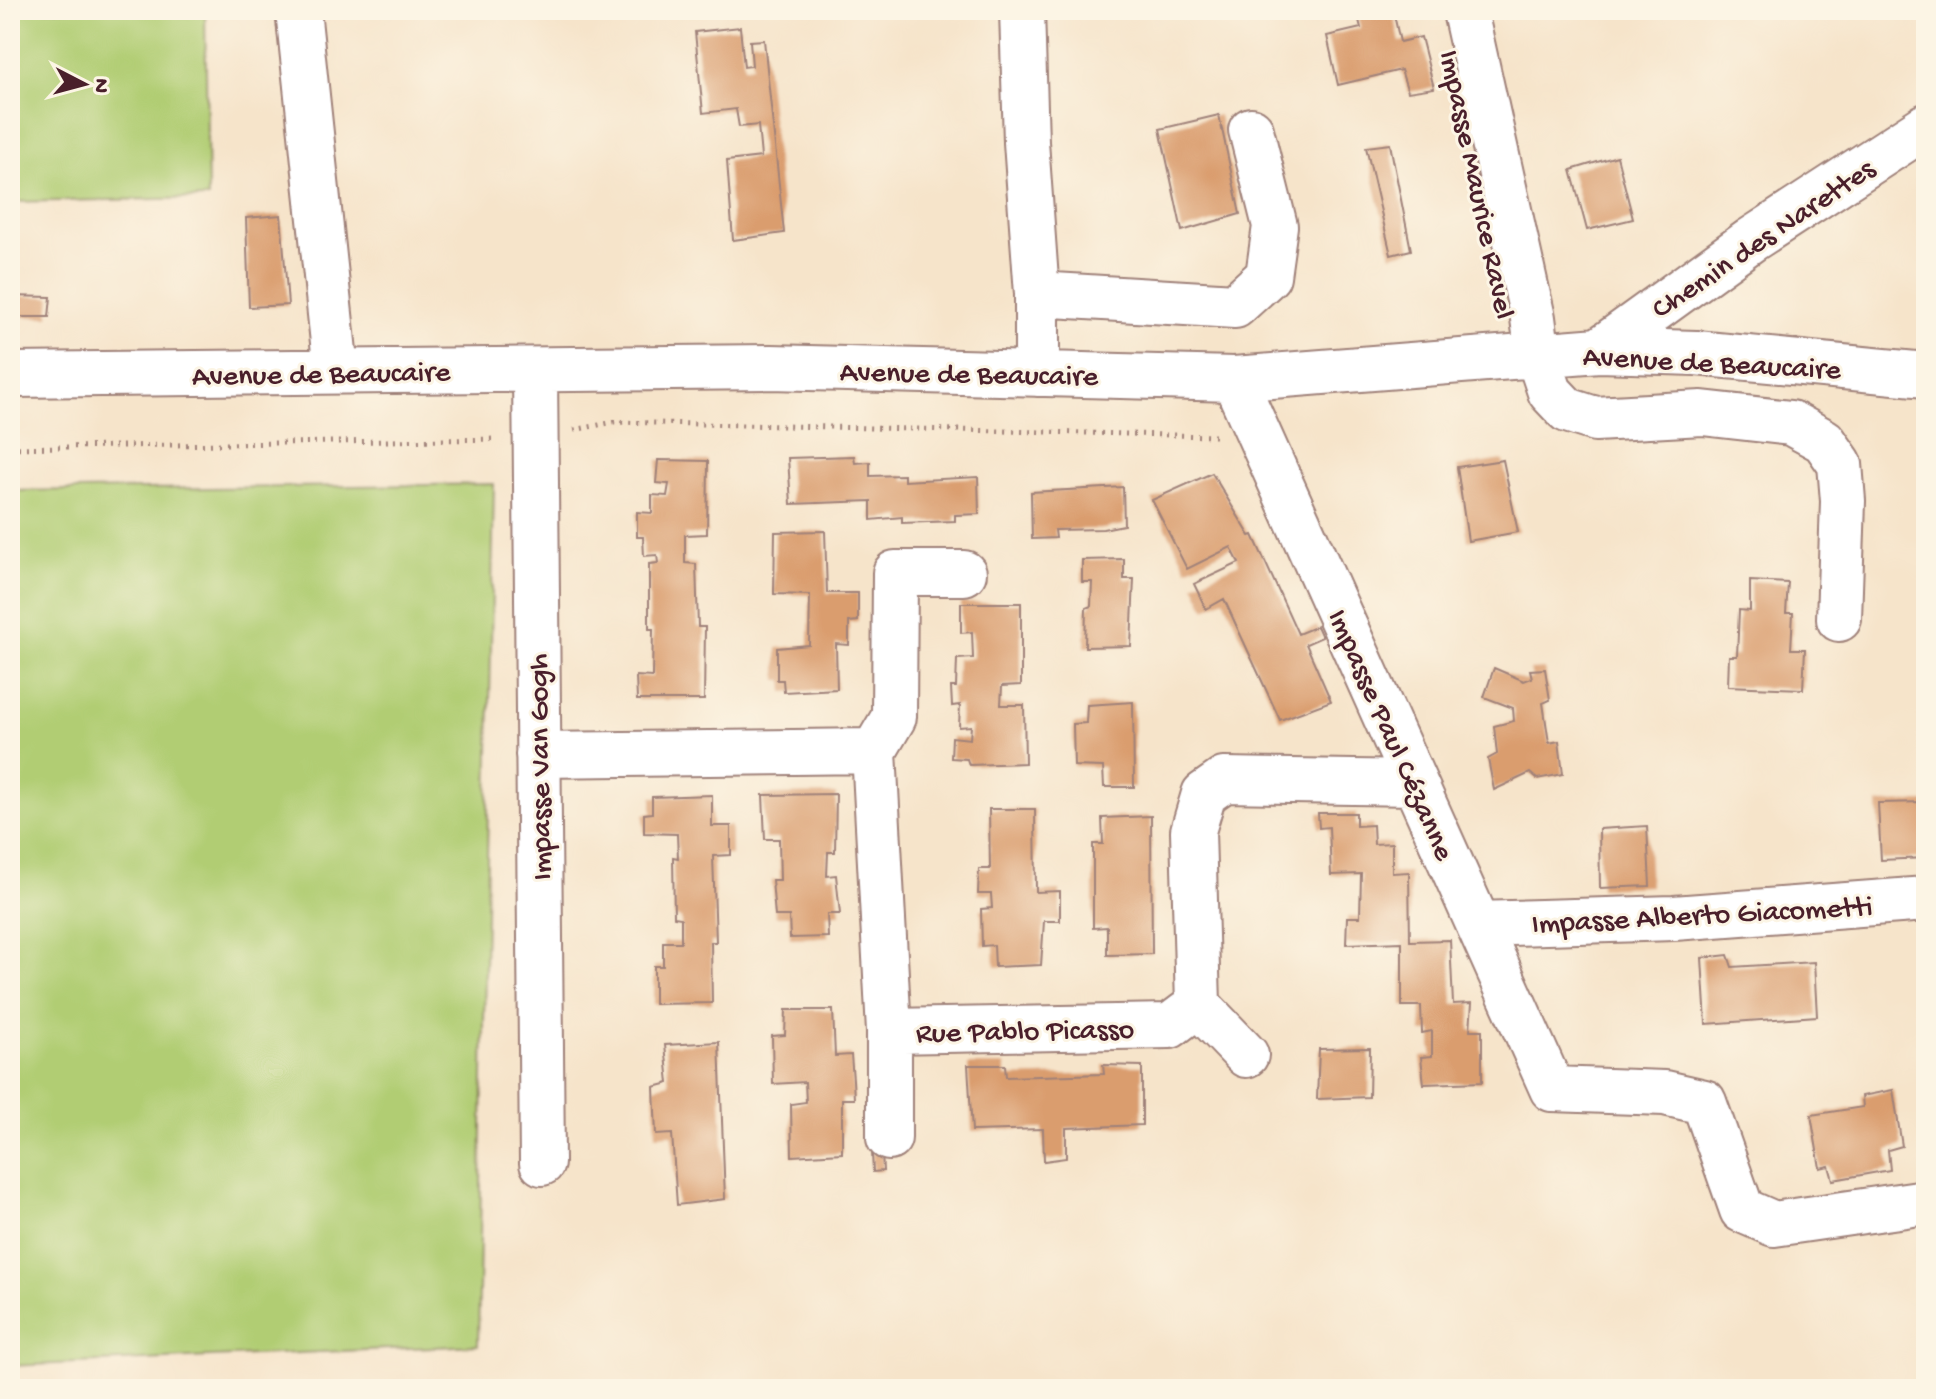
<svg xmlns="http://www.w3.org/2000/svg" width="1936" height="1399" viewBox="0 0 1936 1399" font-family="'Gochi Hand',sans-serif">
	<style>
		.green { fill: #b1cd73; stroke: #7e764f; stroke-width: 2 }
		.building { fill: #da9d6e }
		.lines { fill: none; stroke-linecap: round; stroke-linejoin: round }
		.minor-casing { stroke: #a0827a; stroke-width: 48 }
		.path { stroke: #a0827a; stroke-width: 5; stroke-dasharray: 2 6; stroke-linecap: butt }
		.minor { stroke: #fff; stroke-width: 44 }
		.labels { text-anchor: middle; stroke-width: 6; stroke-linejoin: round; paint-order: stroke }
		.street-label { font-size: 30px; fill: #4a1f2b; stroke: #fcf5e5 }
	</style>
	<rect width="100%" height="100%" fill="#fcf5e5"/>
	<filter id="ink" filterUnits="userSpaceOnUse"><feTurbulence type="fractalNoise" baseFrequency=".0125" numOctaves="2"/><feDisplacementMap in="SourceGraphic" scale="16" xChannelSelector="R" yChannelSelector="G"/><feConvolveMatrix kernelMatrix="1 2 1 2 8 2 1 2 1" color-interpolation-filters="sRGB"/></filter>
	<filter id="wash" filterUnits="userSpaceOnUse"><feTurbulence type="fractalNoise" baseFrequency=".006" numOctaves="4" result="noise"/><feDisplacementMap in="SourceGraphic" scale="32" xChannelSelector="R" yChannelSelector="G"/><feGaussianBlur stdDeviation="1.8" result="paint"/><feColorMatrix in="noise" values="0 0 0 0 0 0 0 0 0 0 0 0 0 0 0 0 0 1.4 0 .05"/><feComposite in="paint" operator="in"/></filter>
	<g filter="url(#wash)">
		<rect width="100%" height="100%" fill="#f6e4ca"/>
		<path class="green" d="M10,10H205L208,198L10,202Z
			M494,484L478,1345L10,1366V491Z"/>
		<g id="blocks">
			<path class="building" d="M1365,10H1393L1400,42L1421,37L1434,88L1408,92L1401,70L1338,85L1327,36L1361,28L1357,12Z
				M740,27L744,67L752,66L750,41L764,40L784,233L733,240L727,161L761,157L758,125L739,127L736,109L703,113L695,32Z
				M1219,115L1240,214L1182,231L1160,129Z
				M1390,144L1411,250L1391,255L1366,147Z
				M1617,156L1633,219L1587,230L1571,170Z
				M281,215L288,305L249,307L246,218Z
				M10,296L51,297L49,317H10Z
				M854,456L855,463L870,462V476L904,475V481L978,477L979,514L955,515V521L902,523V517L871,520V501L791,504L788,458Z
				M658,460L708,461L707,534L685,535V563L696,564L698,627H705L704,700H637L636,676L652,677L653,629H649V564L658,563L657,555L644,556L643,537H637V512L652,513V495L667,496L669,484L656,483Z
				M1503,460L1518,532L1468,541L1457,467Z
				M1212,473L1250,536L1253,535L1298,634L1317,626L1322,637L1306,644L1331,701L1280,720L1224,599L1206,609L1194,584L1239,563L1231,547L1187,569L1152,500Z
				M1123,487L1124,525L1103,529L1055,530L1056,538L1032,539L1031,492Z
				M825,531L827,593H858V621L849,622V645L836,644L837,689L784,692L783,680H777V648L809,645L810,595L774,594L775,532Z
				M1124,559V579H1134L1131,646L1085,647L1086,608L1091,606L1092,582H1082V560Z
				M1750,581L1788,583L1786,613H1793L1791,649H1805L1803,689L1728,686L1729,656H1737L1739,610L1750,611Z
				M961,603H1021V685L1002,686L1001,705H1024L1025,763L969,765L967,759L951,758L952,737L970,739L971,726L959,727L960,705L952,706L951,687H956L957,659L973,658L972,632L961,633Z
				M1494,668L1524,681L1532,678L1530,670L1545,669L1550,700L1543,703L1549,743L1559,741L1563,774L1537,779L1530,773L1494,790L1488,759L1497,754L1494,726L1514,721L1513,708L1484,697Z
				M1133,702L1134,787H1104L1103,767L1074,766L1073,724L1086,723L1087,705Z
				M836,794L835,852H828L827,876L836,875L840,914H827L828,937L790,938L789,916H775L772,880H780L779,839H765L763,795Z
				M712,795V826H731V855L713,856L716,942H711L712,1003L654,1004V966H663V942H681V918L674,917L673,857L678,858L677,834L644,833V814L652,813V797Z
				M1926,802V858L1881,860L1878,803Z
				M989,809H1035L1036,892L1060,891V921H1044L1041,965L995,967L994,945L982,946L981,909L992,908L991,894H978L979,869H990Z
				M1318,813H1356V826L1373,825L1374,844L1392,843V873L1409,872L1410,941L1450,940L1453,1004L1472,1003L1470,1030H1482V1082L1424,1084L1421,1057L1432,1056V1031L1422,1033L1421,1006H1402V942L1346,944L1347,917H1360L1361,874L1331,875L1329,827L1319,828Z
				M1151,816L1152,954L1107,955V927L1093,928V844H1103L1102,818Z
				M1647,826L1650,886L1600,888L1599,829Z
				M1728,955L1732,967L1814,962L1817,1016L1706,1024L1702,958Z
				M786,1010H833L835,1056L851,1055L853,1080L854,1099H842V1153L792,1156L791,1104L806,1102L805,1082L773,1084L772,1036L785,1035Z
				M719,1042L725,1199L677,1205L672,1134L656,1135L654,1087L669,1083L665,1045Z
				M1370,1048L1369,1097L1317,1099L1319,1049Z
				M968,1065H1005L1006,1077L1104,1074L1103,1065L1142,1066V1125L1066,1128V1158L1044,1161L1043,1129L972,1131Z
				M1893,1090L1902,1146L1888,1150L1890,1170L1833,1180L1829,1166L1820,1168L1811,1115L1863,1107L1862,1096Z
				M872,1153H882L883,1171L873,1172Z"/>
		</g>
	</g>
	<g filter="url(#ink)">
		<use href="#blocks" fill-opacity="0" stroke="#a0827a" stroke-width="2"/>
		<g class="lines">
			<defs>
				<path id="minor" d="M298,10L336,371
					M1022,10L1026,142L1037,294V374
					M1466,16L1533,318L1538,356L1550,392L1567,410L1595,419L1702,413L1791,423L1824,441L1840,464L1843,501L1839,619
					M1037,294L1235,306L1268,276L1275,226L1251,130
					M1599,350L1751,240L1926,126
					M535,370L542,1163
					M10,375L771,367L1234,379L1599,350L1696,353L1926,375
					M1234,379L1552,1089L1665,1093L1704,1102L1742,1210L1774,1224L1926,1202
					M874,751L894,717L895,573H964
					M538,755L874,751L889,1031L1170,1026L1198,1005L1193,831L1204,794L1224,780L1415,783
					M1478,924L1674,918L1926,899
					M1198,1005L1246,1055
					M889,1031V1138"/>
			</defs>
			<use href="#minor" class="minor-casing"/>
			<path class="path" d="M574,430L614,422L1215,436
				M10,448L497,439"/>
			<use href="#minor" class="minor"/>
		</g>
	</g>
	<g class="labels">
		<g class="street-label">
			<text transform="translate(1479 184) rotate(78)" y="10">Impasse Maurice Ravel</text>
			<text transform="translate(1762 237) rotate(-34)" y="10">Chemin des Narettes</text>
			<text transform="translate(1712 361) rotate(3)" y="10">Avenue de Beaucaire</text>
			<text transform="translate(321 372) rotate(-1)" y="10">Avenue de Beaucaire</text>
			<text transform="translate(969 372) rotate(1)" y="10">Avenue de Beaucaire</text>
			<text transform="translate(1393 734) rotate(66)" y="10">Impasse Paul Cézanne</text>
			<text transform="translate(538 767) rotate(-91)" y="10">Impasse Van Gogh</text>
			<text transform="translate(1702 913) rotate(-3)" y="10">Impasse Alberto Giacometti</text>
			<text transform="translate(1025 1029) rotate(-1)" y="10">Rue Pablo Picasso</text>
		</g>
	</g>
	<rect width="1936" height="1399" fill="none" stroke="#fcf5e5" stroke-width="40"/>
	<g transform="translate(84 84) rotate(96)" stroke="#fcf5e5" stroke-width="6" paint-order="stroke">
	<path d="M0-6L14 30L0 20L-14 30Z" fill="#4a1f2b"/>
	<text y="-12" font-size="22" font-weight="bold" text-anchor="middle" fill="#4a1f2b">N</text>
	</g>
</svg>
